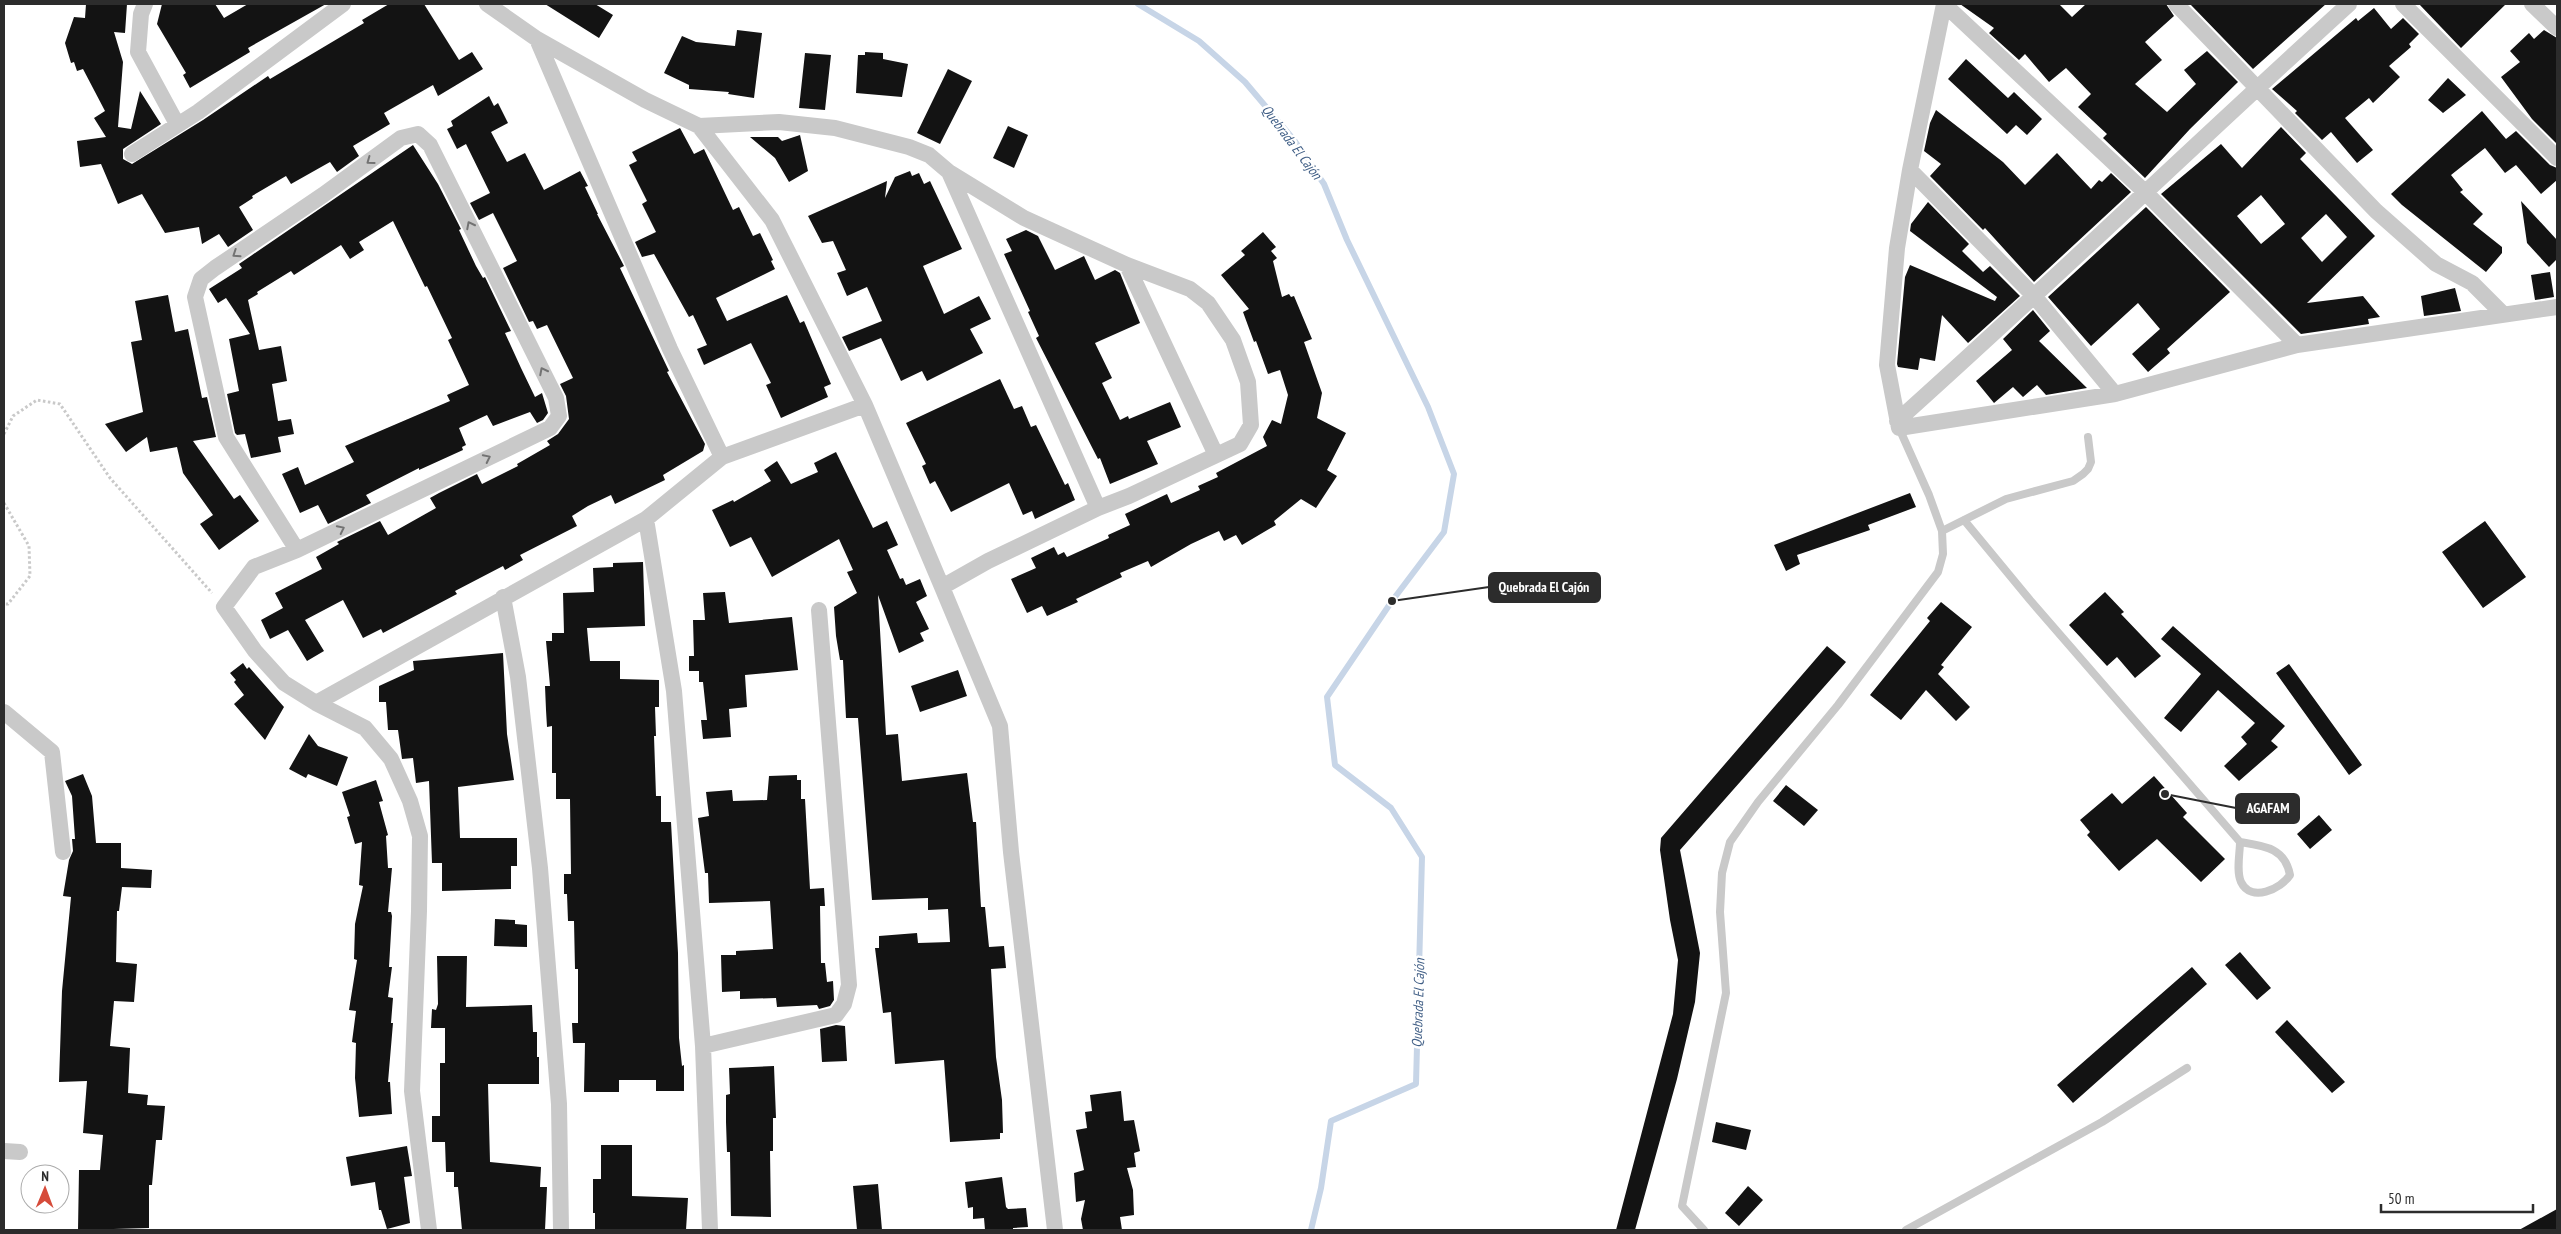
<svg xmlns="http://www.w3.org/2000/svg" width="2561" height="1234" viewBox="0 0 2561 1234" font-family="'PT Sans Narrow',sans-serif">
	<style>
		.lines { fill: none; stroke-linecap: round; stroke-linejoin: round }
		.stream { stroke: #c7d5e7; stroke-width: 6 }
		.building { fill: #131313; fill-rule: evenodd }
		.path { stroke: #c9c9c9; stroke-width: 3; stroke-dasharray: 2.5 2.5; stroke-linecap: butt }
		.service { stroke: #c9c9c9; stroke-width: 8 }
		.minor { stroke: #c9c9c9; stroke-width: 16 }
		.oneway { stroke: #737373 }
		.labels { text-anchor: middle; stroke-width: 5; stroke-linejoin: round; paint-order: stroke }
		.water-label { font-size: 14px; font-style: italic; fill: #415f86; stroke: #fff }
		.leader { fill: none; stroke: #2c2c2c; stroke-width: 2 }
		.callout-dot { fill: #2c2c2c; stroke: #fff; stroke-width: 2 }
		.callout { fill: #2c2c2c; stroke: #2c2c2c; stroke-width: 2 }
		.callout-label { font-size: 14px; text-anchor: middle; font-weight: bold; fill: #fff }
	</style>
	<rect width="100%" height="100%" fill="#fff"/>
	<g class="lines">
		<path class="stream" d="M1138,4L1199,41L1245,82L1294,140L1324,184L1347,240L1428,407L1454,474L1444,532L1392,601L1327,697L1335,765L1391,808L1422,857L1416,1084L1331,1121L1321,1188L1311,1230"/>
	</g>
	<path class="building" d="M86,4H127L125,33L114,32L123,62L118,127L131,129L140,91L161,124L123,149V159L132,164L203,120L268,76L270,79L364,23L362,20L389,4H424L459,60L472,52L483,69L438,96L433,85L384,113L390,124L353,146L359,156L337,172L330,162L291,184L286,176L252,196L253,198L239,207L253,230L228,247L219,234L202,244L199,227L165,233L142,194L118,204L101,164L80,167L77,141L106,137L94,118L105,111L83,69L77,71L74,62L71,63L65,43L74,17L85,18Z
		M162,4H215L224,18L248,4H326L248,48L250,52L190,88L183,75L186,73L157,24Z
		M545,4H595L613,15L599,38Z
		M1960,4H2059L2072,17L2086,4H2166L2174,16L2145,42L2162,60L2135,84L2167,112L2196,84L2184,70L2207,51L2238,82L2190,129L2145,178L2103,138L2107,134L2078,107L2091,94L2066,68L2049,82L2025,54L2019,60L1989,33L1994,28Z
		M2190,4H2326L2253,69Z
		M2419,4H2506L2461,48Z
		M2374,8L2391,29L2403,18L2419,34L2409,44L2411,47L2389,66L2400,77L2373,103L2369,98L2345,118L2373,150L2357,163L2331,132L2322,140L2295,113L2297,111L2272,89L2356,18L2358,21Z
		M737,30L762,33L754,98L728,94L729,92L689,89V85L664,73L682,36L696,42L735,46Z
		M2544,30L2557,38V144L2532,119L2501,77L2520,62L2510,51L2529,33L2534,39Z
		M865,52L883,53V59L908,64L902,97L856,93L858,55H865Z
		M805,53L831,55L825,110L799,108Z
		M1966,59L2008,98L2014,92L2042,119L2027,135L2016,125L2007,134L1948,79Z
		M948,69L972,81L940,144L917,133Z
		M2448,78L2466,95L2443,113L2428,100Z
		M489,96L494,106L498,103L508,123L491,132L507,162L525,153L544,190L580,171L588,186L585,187L598,214H597L624,266L620,268L669,371L667,372L705,444L703,451L663,475L665,480L615,504L611,495L588,506L572,516L577,526L520,555L523,560L505,570L503,566L455,591L457,594L383,633L381,629L363,638L343,600L305,620L324,651L307,661L288,630L270,639L261,620L283,608L275,593L322,569L316,557L339,544L337,542L380,521L388,535L436,508L430,498L439,493L477,474L482,484L518,466L517,464L550,445L547,441L558,434L569,419L566,396L560,384L573,378L547,325L537,329L533,321L529,322L503,268L517,261L493,213L479,220L470,203L490,193L466,144L457,149L447,129L453,126L451,121Z
		M1936,110L2003,162L2025,185L2057,153L2091,189L2099,180L2102,182L2111,173L2131,192L2034,282L1985,228L1983,230L1930,176L1941,164L1924,151L1930,123Z
		M2482,111L2506,139L2516,131L2550,165L2557,168V180L2541,194L2516,165L2505,173L2485,148L2451,175L2463,190L2460,192L2483,214L2473,224L2502,247V253L2486,272L2402,205L2391,194Z
		M1008,126L1028,135L1014,168L993,158Z
		M2281,127L2306,153L2300,159L2375,236L2307,303L2363,296L2380,317L2368,319L2369,324L2301,334L2161,194L2221,144L2242,168ZM2261,195L2285,224L2261,244L2237,216ZM2326,214L2347,237L2322,262L2301,238Z
		M680,128L694,154L704,149L733,210L739,207L753,236L760,233L773,260L771,261L775,269L716,298L727,321L787,295L800,323L804,321L831,384L824,387L828,397L781,418L766,385L771,383L751,343L704,365L697,349L707,345L693,315L689,317L654,254L642,257L635,242L656,232L642,204L647,201L629,165L637,161L632,152Z
		M800,135L808,171L789,182L775,158L750,137H778L782,141Z
		M413,145L438,184L461,229L459,230L476,266L483,278L485,277L511,331L505,333L521,368L535,397L542,393L548,413L543,420L537,423L530,412L493,426L487,415L459,428L466,445L462,447L463,450L419,470V468L366,495L371,503L328,524L318,505L300,513L282,474L298,467L305,485L354,462L345,446L450,401L447,395L469,385L448,340L452,338L427,286L425,287L393,221L359,242L364,250L350,259L341,245L294,275L291,271L257,292L258,294L248,300L259,350L281,346L287,381L272,384L278,421L291,419L294,434L278,437L281,452L251,458L245,434L237,435L235,433L227,394L239,391L229,339L250,334L226,298L218,303L209,289L242,268L239,264Z
		M910,171L912,176L919,173L924,184L930,181L962,249L923,266L944,314L979,296L991,319L970,329L983,353L927,381L922,371L901,381L881,338L849,351L842,337L882,321L867,287L847,296L837,273L846,270L833,241L822,243L808,216L887,181L885,198L895,177Z
		M2521,201L2557,240V259L2549,267L2527,243Z
		M1928,202L1969,244L1962,251L1983,272L1990,266L2020,296L1968,343L1942,315L1935,361L1920,358L1918,370L1898,367L1897,364L1905,277L1910,265L1995,301L1997,297L1910,231L1911,224Z
		M2146,207L2230,292L2167,349L2170,353L2148,372L2132,354L2160,329L2138,303L2091,346L2048,297Z
		M1026,230L1038,236L1055,270L1084,256L1095,280L1115,270L1120,273L1140,323L1095,343L1112,378L1102,383L1120,420L1128,416L1129,419L1170,402L1181,427L1147,441L1158,464L1110,484L1100,458L1098,459L1036,338L1039,336L1028,312L1030,311L1004,254L1012,251L1006,239Z
		M1263,232L1276,247L1271,251L1277,258L1273,261L1282,297L1289,294L1291,297L1294,296L1312,339L1304,342L1322,393L1317,418L1346,433L1327,470L1337,476L1316,508L1301,499L1274,521L1276,525L1242,545L1236,535L1224,541L1219,531L1191,544L1151,567L1148,561L1120,573L1122,577L1076,599L1078,602L1047,616L1042,606L1027,613L1011,579L1036,568L1031,558L1054,547L1058,555L1064,552L1067,557L1109,538L1108,535L1130,525L1125,514L1167,494L1171,503L1200,490L1198,486L1218,477L1216,473L1267,446L1263,437L1272,420L1281,424L1288,395L1280,370L1268,374L1256,341L1254,342L1243,312L1249,309L1221,275L1245,255L1241,251Z
		M2550,272L2554,297L2535,300L2531,275Z
		M2455,288L2461,311L2424,316L2421,296Z
		M168,295L175,332L188,329L202,398L207,397L216,437L193,441L234,499L240,495L259,521L219,550L200,524L213,515L183,473L177,447L150,452L147,437L126,452L105,424L143,412L131,342L142,340L135,301Z
		M2033,310L2050,331L2039,341L2087,388L2046,395L2037,385L2023,397L2013,387L1994,403L1976,381L2012,350L2003,339Z
		M1000,379L1014,409L1022,406L1031,427L1036,425L1065,485L1068,483L1075,500L1035,519L1032,511L1023,515L1009,483L951,512L935,481L930,484L922,466L926,464L906,423Z
		M836,452L873,528L887,521L898,545L887,550L900,579L903,578L906,585L920,579L927,596L916,602L929,629L920,633L924,641L899,653L878,595L886,735L898,734L902,781L967,773L973,822H976L981,907H985L989,947L1004,946L1006,968L991,969L996,1057L1002,1100L1003,1133H1000V1139L950,1142L944,1060L895,1064L891,1012L883,1013L875,948H879V936L917,933L918,943L950,942L948,909L928,910V898L872,900L858,718H846L843,660H840L836,636L834,607L857,593L847,572L853,570L839,539L772,577L751,537L730,547L712,510L733,500L734,502L771,481L764,470L777,461L791,484L818,472L814,463Z
		M1910,493L1916,507L1868,525L1870,530L1797,555L1800,564L1786,571L1774,545Z
		M2485,521L2526,577L2483,608L2442,552Z
		M643,562L645,626L587,628L590,661H620V679L659,680V707H655L656,736H654L656,796H661V822H671L678,953L679,1038L682,1066L684,1065V1091H656V1080H619V1092H584L585,1043H573L572,1023H578V969H575L574,921H568L567,894H564V874H571L570,799H556V773H552V726L547,727L546,710L545,686H550L546,641H552V633H564L563,593L594,592L593,568L613,567V563Z
		M725,592L729,623L792,617L798,670L745,675L747,707L729,709L731,737L703,739L701,720H707L703,682H699V671H689V656H694L693,620H705L703,593Z
		M2105,592L2124,612L2121,614L2161,656L2135,678L2117,657L2107,666L2069,625Z
		M1941,602L1972,627L1941,665L1944,667L1938,674L1970,707L1956,721L1926,690L1901,720L1870,695L1930,621L1927,618Z
		M2173,626L2285,726L2271,741L2278,747L2239,781L2224,766L2247,744L2241,737L2255,723L2218,690L2181,732L2164,718L2201,674L2161,639Z
		M1827,646L1846,662L1680,850L1700,953L1695,1002L1677,1079L1635,1230H1616L1673,1014L1678,960L1670,920L1660,850L1661,838Z
		M503,653L507,734L514,780L458,787L460,838H517V866H511V889L442,891V863H432L429,781L416,783L413,758L402,759L398,730H388L386,702H379V686L414,670L413,661Z
		M243,663L247,669L249,667L284,707L265,740L234,704L244,695L234,682L236,680L230,673Z
		M2289,664L2362,765L2349,775L2276,673Z
		M958,670L967,696L920,712L911,686Z
		M309,734L318,746L348,757L337,786L308,774L306,778L289,769Z
		M83,774L92,796L96,843H121V868L152,870L151,888L122,887L119,911H117L116,962L137,964L134,1002L114,1001L110,1046L130,1048L128,1093L148,1095L147,1105L165,1106L162,1140H156L152,1185H149V1228L78,1230L79,1170H100L103,1135L83,1133L87,1081L59,1082L62,991L71,897L63,896L69,860L73,851L72,839H75L72,796L65,781Z
		M797,775V780H801V799H805L810,889L824,888L825,906H820L821,963H825L827,982L833,981L834,1000L830,1006L819,1009L817,1005L777,1007L776,998L740,999V991L722,992L721,955H736V951L773,949L770,901L709,903L708,873H705L698,818L709,816L706,792L732,790L733,801L767,800L769,776Z
		M2154,776L2187,813L2183,817L2225,859L2201,882L2157,839L2119,871L2087,835L2090,832L2080,820L2112,793L2122,804Z
		M376,780L383,801L379,802L388,835L386,836L388,868H392L388,912H391L392,916L389,967H392L388,997L393,998L391,1023H393L388,1082H390L392,1114L359,1117L355,1078L356,1043L352,1042L356,1011L349,1010L357,960L354,959L355,924L363,886L359,885L362,842L355,844L347,817L350,816L342,792Z
		M1786,785L1818,810L1804,826L1773,801Z
		M2319,815L2332,830L2310,849L2297,834Z
		M495,919L515,920V924L527,925V947L494,946Z
		M2240,952L2271,988L2257,1000L2225,965Z
		M437,956H467L466,1007L532,1005L533,1032H537V1057H539V1084H488L490,1162L541,1167L540,1187H547L545,1230H462L458,1187H454V1172H446L445,1142H432V1116H440V1063H445V1028H431L432,1009L436,1010L438,1004Z
		M2192,967L2207,984L2073,1103L2057,1085Z
		M2287,1020L2345,1082L2332,1093L2275,1032Z
		M836,1025L845,1026L847,1061L822,1062L820,1029Z
		M774,1066L776,1118H773V1151H770L771,1217L731,1216L730,1152H727L726,1122V1095L730,1094L729,1068Z
		M1121,1091L1124,1121L1134,1120L1140,1151L1134,1153L1136,1167L1127,1168L1133,1190L1134,1215L1120,1217L1122,1230H1083L1081,1219L1085,1200L1076,1202L1074,1173L1084,1170L1076,1130L1087,1128L1085,1112L1092,1111L1090,1095Z
		M1716,1122L1751,1130L1746,1150L1712,1142Z
		M601,1145H632V1196L688,1198L686,1230H595V1213H593V1179H601Z
		M407,1146L412,1176L404,1177L410,1223L387,1229L381,1210H379L375,1182L351,1186L346,1157Z
		M1002,1177L1006,1207L1008,1209L1026,1208L1028,1227L1013,1228V1230H985L984,1218L973,1219V1207L968,1208L965,1182Z
		M878,1184L882,1230H857L853,1186Z
		M1748,1186L1763,1200L1739,1226L1725,1213Z
		M2557,1209V1230H2519Z"/>
	<g class="lines">
		<path class="path" d="M4,434L13,416L37,400L60,404L110,478L212,593
			M4,503L29,546L30,576L8,604H4"/>
		<path class="service" d="M1964,520L2030,600L2240,842C2265,846 2285,848 2290,875C2281,889 2251,903 2241,882C2236,871 2240,853 2240,842
			M1942,531L2006,499L2073,481L2083,474L2088,469L2091,462L2088,437
			M1704,1230L1682,1206L1726,993L1720,912L1722,873L1730,842L1758,802L1838,705L1938,572L1943,554L1942,531L1929,495L1899,428
			M1906,1230L2102,1122L2187,1068"/>
		<path class="minor" d="M145,4L141,14L138,52L177,124
			M487,4L537,39L645,100L699,126L772,220L865,405L942,587
			M1944,4L1910,170L1897,248L1887,365L1899,428L2115,394L2297,345L2557,307
			M1944,4L2145,192L2297,345
			M2176,4L2376,211L2436,264L2472,283L2503,314
			M2403,4L2557,158
			M2532,4L2557,28
			M537,39L670,349L722,457
			M699,126L779,122L835,128L909,147L929,155L949,172L1024,218L1127,265L1190,289L1208,303L1233,340L1248,382L1251,425L1240,444L1129,496L1098,508L988,561L942,587L1000,726L1011,852L1055,1230
			M132,154L198,112L343,4
			M1910,170L2035,297L2115,394
			M949,172L1098,508
			M1127,265L1216,455
			M1897,421C2050,284 2197,142 2349,4
			M646,519L674,691L703,1046L710,1230
			M297,550L226,437L195,297L201,279L215,268L323,195L401,138L418,134L430,145L556,398L559,416L550,428L297,550L254,567L224,607L255,651L284,683L316,703L365,728L391,759L410,801L420,836L419,911L412,1091L429,1230
			M503,597L518,677L540,868L559,1104L561,1230
			M316,703L646,519L722,457L865,405
			M4,712L52,752L63,852
			M703,1046L836,1015L844,1004L849,985L819,610
			M4,1151L20,1152"/>
	</g>
	<defs><path id="oneway-chevron" d="M-2-3.5L2.5 0L-2 3.5" fill="none" stroke-width="1.6" stroke-linecap="round" stroke-linejoin="round" transform="scale(1.25)"/></defs>
	<g class="oneway">
		<use href="#oneway-chevron" transform="translate(370 161) rotate(144)"/>
		<use href="#oneway-chevron" transform="translate(470 225) rotate(-117)"/>
		<use href="#oneway-chevron" transform="translate(236 254) rotate(146)"/>
		<use href="#oneway-chevron" transform="translate(543 371) rotate(-117)"/>
		<use href="#oneway-chevron" transform="translate(487 458) rotate(-26)"/>
		<use href="#oneway-chevron" transform="translate(341 529) rotate(-26)"/>
	</g>
	<g class="labels">
		<g class="water-label">
			<text transform="translate(1292 142) rotate(53)" y="5">Quebrada El Cajón</text>
			<text transform="translate(1418 1003) rotate(-88)" y="5">Quebrada El Cajón</text>
		</g>
	</g>
	<path class="leader" d="M1392 601L1489 587M2165 794L2236 808"/>
	<g class="callout-dot">
		<circle cx="1392" cy="601" r="5"/>
		<circle cx="2165" cy="794" r="5"/>
	</g>
	<g class="callout">
		<rect x="1489" y="573" width="111" height="29" rx="5"/>
		<rect x="2236" y="794" width="63" height="29" rx="5"/>
	</g>
	<g class="callout-label">
		<text x="1544" y="592">Quebrada El Cajón</text>
		<text x="2268" y="813">AGAFAM</text>
	</g>
	<rect width="2561" height="1234" fill="none" stroke="#2c2c2c" stroke-width="10"/>
	<g transform="translate(45 1189) rotate(1)"><circle r="24" fill="#ffffff" stroke="#ababab"/>
	<path d="M0-4L9 19L0 12L-9 19Z" fill="#d64b3a"/>
	<text y="-8" font-size="14" font-weight="bold" text-anchor="middle" fill="#2c2c2c">N</text>
	</g>
	<path d="M2381 1204v8h152v-8" fill="none" stroke="#2c2c2c" stroke-width="2.5"/>
	<text x="2388" y="1204" font-size="15" fill="#2c2c2c" stroke="#ffffff" stroke-width="4" paint-order="stroke">50 m</text>
</svg>
